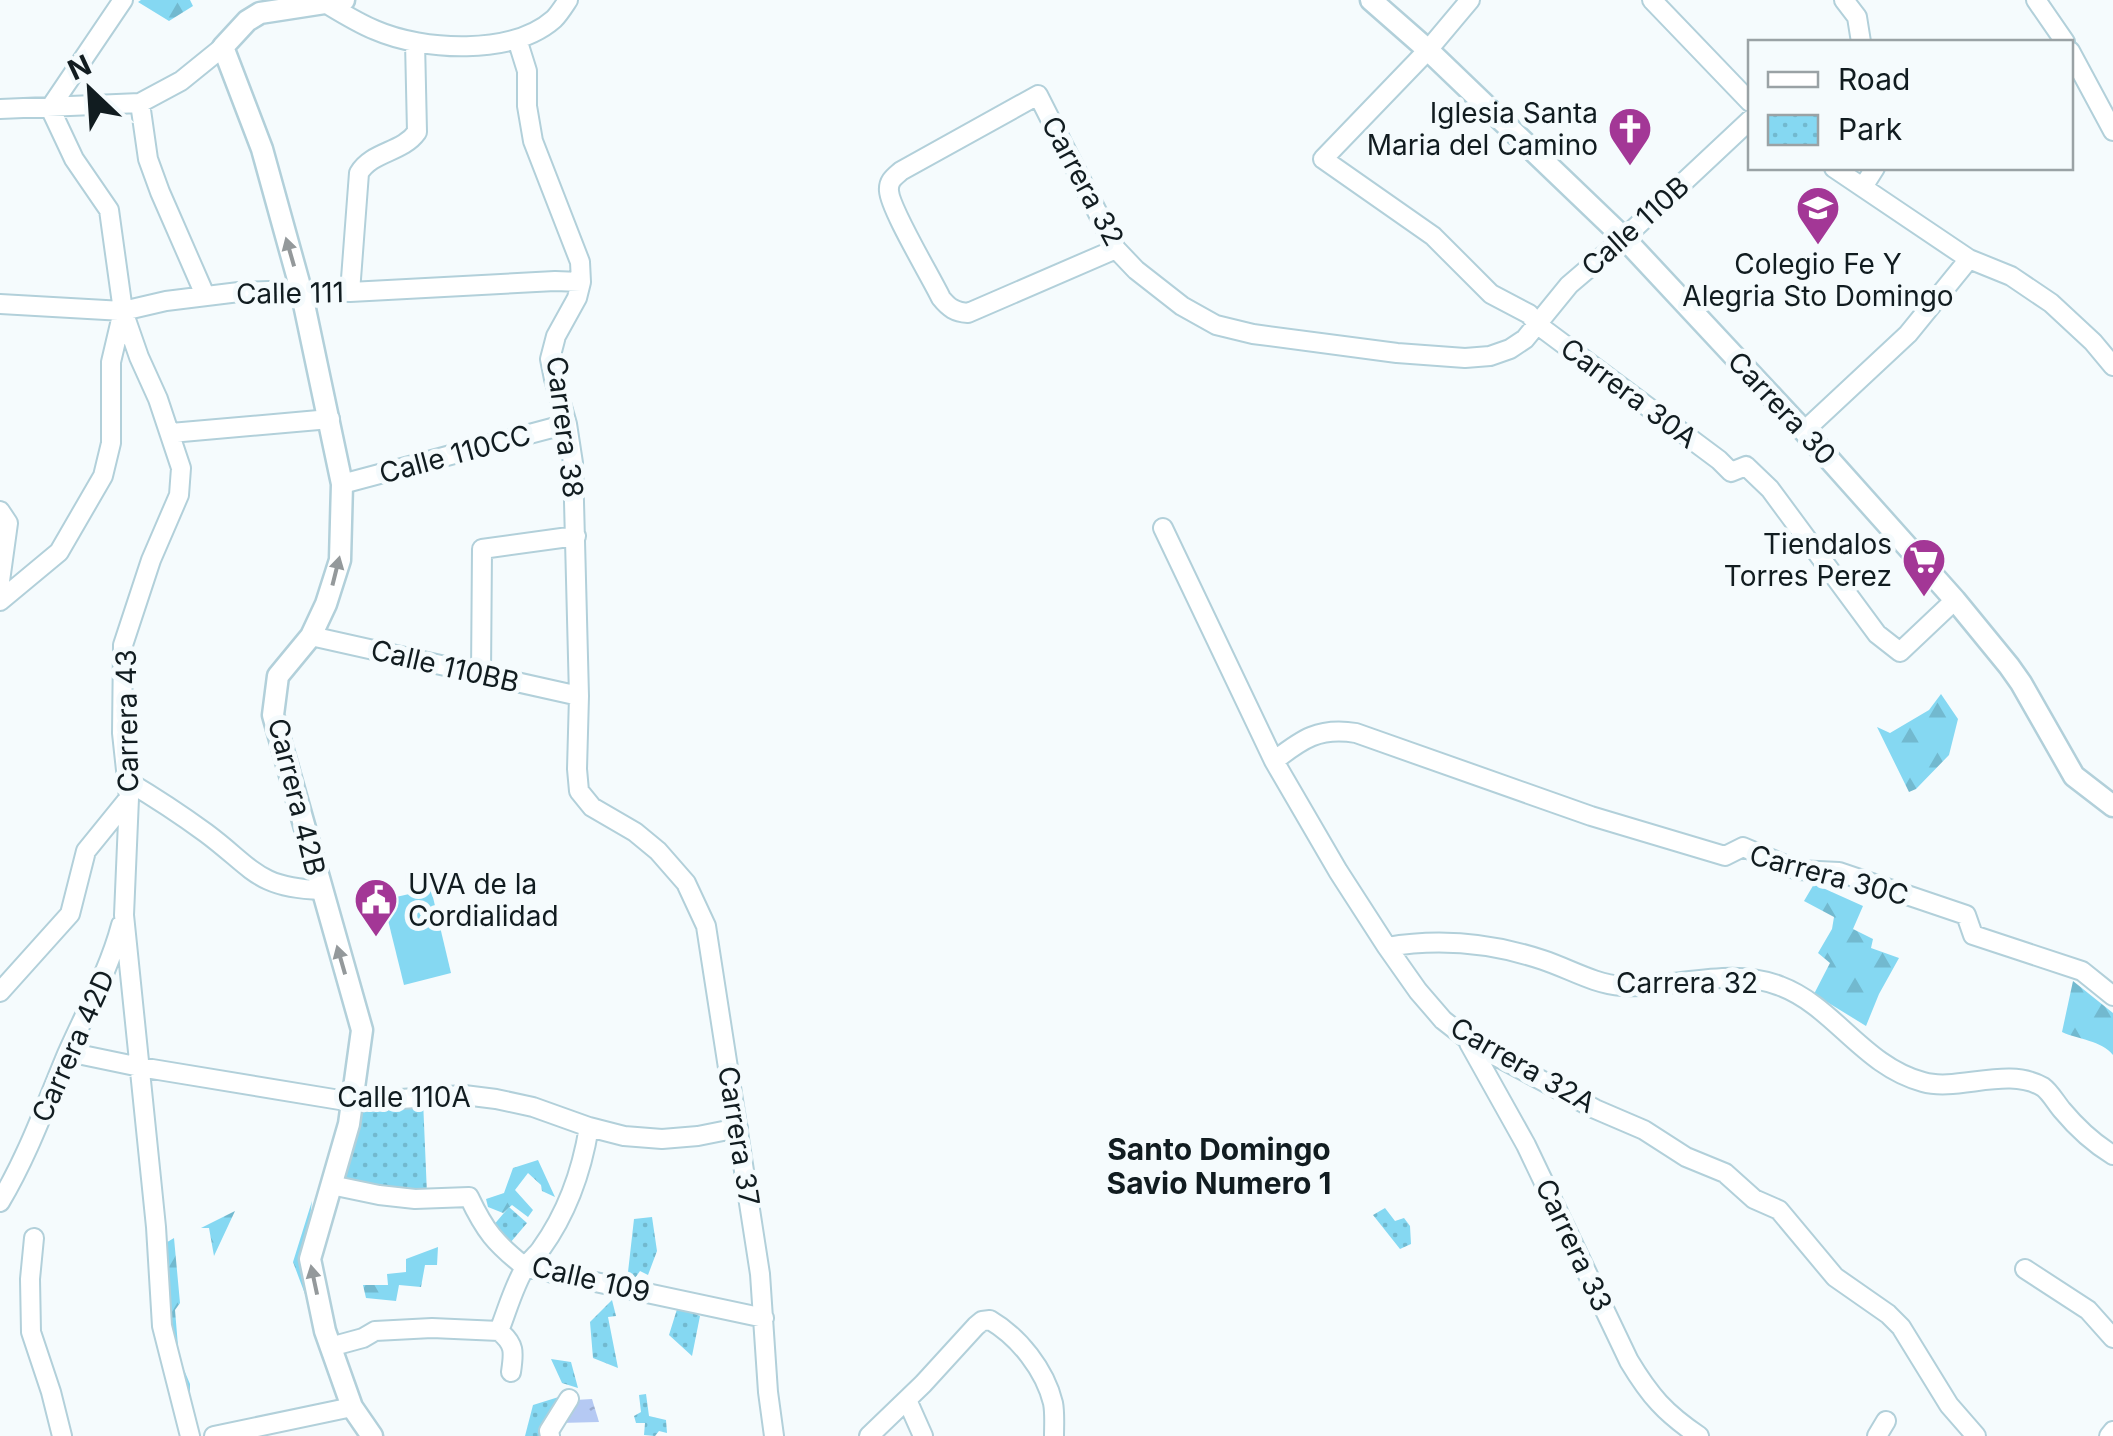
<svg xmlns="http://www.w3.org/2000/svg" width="2113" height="1436" viewBox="0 0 2113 1436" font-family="Inter,sans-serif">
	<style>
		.grass { fill: #85d8f2 }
		.forest { fill: url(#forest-firs) }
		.park { fill: url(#park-dots) }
		.water { fill: url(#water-ripples) }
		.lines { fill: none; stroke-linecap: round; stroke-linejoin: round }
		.minor-casing { stroke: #b2d0da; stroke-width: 22 }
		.tertiary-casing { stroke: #b2d0da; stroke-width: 25 }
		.minor { stroke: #fff; stroke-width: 18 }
		.tertiary { stroke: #fff; stroke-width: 20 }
		.oneway { fill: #94999b }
		.labels { text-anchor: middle; stroke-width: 10; stroke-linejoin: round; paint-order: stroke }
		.poi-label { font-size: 28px; fill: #111c20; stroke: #f5fbfd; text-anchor: end }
		.street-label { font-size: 28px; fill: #111c20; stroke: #f5fbfd }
		.neighbourhood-label { font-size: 30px; font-weight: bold; fill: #111c20; stroke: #f5fbfd }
	</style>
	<defs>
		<pattern id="forest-firs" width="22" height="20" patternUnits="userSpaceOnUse" patternTransform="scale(2.5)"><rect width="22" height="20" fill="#85d8f2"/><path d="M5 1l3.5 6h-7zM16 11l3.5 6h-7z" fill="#72b9cf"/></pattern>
		<pattern id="park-dots" width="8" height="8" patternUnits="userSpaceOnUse" patternTransform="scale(2.5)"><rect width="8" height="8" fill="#85d8f2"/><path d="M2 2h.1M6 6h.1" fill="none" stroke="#72b9cf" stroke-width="1.8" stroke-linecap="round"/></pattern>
		<pattern id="water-ripples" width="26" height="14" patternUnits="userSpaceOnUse" patternTransform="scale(2.5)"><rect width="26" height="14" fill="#b5c9f3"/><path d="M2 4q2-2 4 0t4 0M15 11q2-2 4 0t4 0" fill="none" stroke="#9bacd0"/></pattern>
	</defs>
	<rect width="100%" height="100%" fill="#f5fbfd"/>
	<path class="grass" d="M431,889L451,973L404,985L383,900Z"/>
	<path class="forest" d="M141,0H190L193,6L169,21L138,2Z
		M1941,694L1958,719L1949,755L1916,789L1909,792L1877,727L1890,733L1929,710Z
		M1814,884L1863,906L1853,929L1873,939L1871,948L1899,958L1879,994L1866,1026L1814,994L1830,963L1818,953L1832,929L1834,917L1804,901Z
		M2073,981L2113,1013V1055C2101,1040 2079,1040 2062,1032Z
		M538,1160L555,1197L542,1191L541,1185L528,1173L515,1190L533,1210L528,1217L512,1205L503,1213L488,1207L486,1199L504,1193L513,1168Z
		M312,1201L306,1251L315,1321L293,1262Z
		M235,1211L214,1256L209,1228H201Z
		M174,1238L180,1303L175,1310L179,1358L190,1384V1417L166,1329L164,1244Z
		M438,1247L437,1265H425L421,1287L399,1285L396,1301L366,1298L363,1285H388L387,1274L406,1272V1259Z"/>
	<path class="park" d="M423,1100L427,1194L335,1182L355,1105Z
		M509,1207L527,1223L510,1243L492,1227Z
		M1385,1208L1395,1221L1404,1218L1410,1226L1411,1244L1400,1249L1373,1215Z
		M652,1217L657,1251L648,1275L640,1271L631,1284L622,1282L628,1272L634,1219Z
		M612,1300L616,1316L608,1317L618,1368L593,1358L590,1322Z
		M678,1306L700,1316L692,1356L669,1335Z
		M551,1359L571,1362L578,1388L562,1383Z
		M646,1394L649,1416L666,1420L667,1433L659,1431L655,1436L644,1435L645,1423H636L634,1416L641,1412L639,1395Z
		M565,1395L544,1436H525L533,1405Z"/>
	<path class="water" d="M592,1399L599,1422L560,1423L575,1400Z"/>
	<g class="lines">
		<defs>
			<path id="minor" d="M123,0L50,108L74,159L109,210L123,311L139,357L158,399L181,468L179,495L151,560L123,645L122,733L129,798L124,915L156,1227L162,1326L190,1436
				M1470,0L1428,50L1323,159L1433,236L1491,294L1529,314L1538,325L1719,460L1731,472L1746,466L1770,489L1877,634L1900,652L1955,600
				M1652,0L1750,102
				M1844,0L1857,17L1861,42
				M2036,0L2065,42
				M327,4C342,13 358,23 375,30C423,51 512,56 554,19C559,14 564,6 568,0
				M517,39L527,71V106L533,141L580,262L581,282L577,298L556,336L550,359L554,379L567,424L573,463L579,696L577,769L579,791L592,807L635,832L658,851L686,883L706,926L760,1274L768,1392L774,1436
				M2070,51L2113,131
				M140,103L148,159L160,192L205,295
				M0,109L140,103L181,81L223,47
				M1834,168L1969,259L2011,276L2051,303L2093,342L2113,366
				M1863,187L1875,168
				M1116,249L968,313C955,312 949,308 941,298C931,277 890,209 889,191C888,181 894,177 901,171L1038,95L1116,249L1136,270L1182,306L1216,325L1253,334L1397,353L1465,358L1490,356L1510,349L1525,339L1569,285L1624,238L1750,120
				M350,292L359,173C372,151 402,153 417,132L415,42
				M0,304L123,311L166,301L239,292L301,290L350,292L555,281L581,282
				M1804,431L1908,334L1969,259
				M171,433L330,419
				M342,484L567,424
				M0,511L8,523L0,581
				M1163,528L1274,761L1338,871L1387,947L1418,991L1443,1020L1466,1038L1496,1056L1595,1109L1644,1130L1686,1157L1725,1173L1754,1199L1779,1210L1835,1277L1888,1314L1901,1327L1949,1405L1976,1436
				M0,601L59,552L103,476L111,443V362L123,311
				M311,636L579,696
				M481,674L482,549L576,536
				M1274,761C1302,739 1319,727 1356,733L1591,816L1725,856L1743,847L1797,870L1839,872L1966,915L1973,935L2082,971L2113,996
				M127,781C154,797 180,814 206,833C253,868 257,888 321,890
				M1387,947C1440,938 1492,943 1543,960C1570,969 1594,984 1622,986C1674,989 1730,966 1780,986C1834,1006 1863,1066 1923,1082C1958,1092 2008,1066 2043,1087C2050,1092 2056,1103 2062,1110C2077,1128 2093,1143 2113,1155
				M0,992L70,914L86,851L129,798
				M1469,1043L1526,1145L1629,1361C1650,1396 1665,1413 1699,1436
				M68,1052L140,1067L352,1102L464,1095L496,1099L533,1107L589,1127L624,1136L662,1139L698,1136L738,1128
				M331,1185L379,1195L415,1199L469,1197C485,1231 495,1243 525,1267L764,1318
				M0,1202C28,1155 46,1104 67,1054C86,1011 109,970 121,925
				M34,1238L30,1279L31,1332L51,1392L62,1436
				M2025,1269L2088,1310L2113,1338
				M499,1331C507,1311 514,1285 526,1266C530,1260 537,1255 541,1249C567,1213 582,1170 589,1127
				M330,1347L363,1338L375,1331L432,1328L499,1331C515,1344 514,1352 511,1372
				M907,1400L923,1436
				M214,1436L352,1407
				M550,1436L549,1431L569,1399
				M869,1436L923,1384L976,1326L982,1321L990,1320C1019,1337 1045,1370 1053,1403C1055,1413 1054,1426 1054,1436
				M1877,1436L1886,1421
				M2109,1436L2113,1431"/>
			<path id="tertiary" d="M344,0L260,13L247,21L223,47L262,149L301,290L342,484L340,560L326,604L311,636L278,676L273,715L362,1030L349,1124L310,1259L325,1331L352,1407L372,1436
				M1371,0L1428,50L1624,238L1804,431L1955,600L2009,666L2021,683L2074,776L2113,806"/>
		</defs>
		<use href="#minor" class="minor-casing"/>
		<use href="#tertiary" class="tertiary-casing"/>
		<use href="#minor" class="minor"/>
		<use href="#tertiary" class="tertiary"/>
	</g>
	<defs><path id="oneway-solid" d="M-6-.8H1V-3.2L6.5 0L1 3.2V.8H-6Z" transform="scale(2.5)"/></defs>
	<g class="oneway">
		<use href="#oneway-solid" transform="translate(290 252) rotate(-106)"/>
		<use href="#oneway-solid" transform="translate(336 571) rotate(-76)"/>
		<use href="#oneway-solid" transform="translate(341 960) rotate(-106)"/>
		<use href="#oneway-solid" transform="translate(314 1280) rotate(-102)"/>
	</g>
	<defs>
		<symbol id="church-pin" viewBox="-11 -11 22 30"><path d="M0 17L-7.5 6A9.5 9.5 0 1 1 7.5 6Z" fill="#a33796" stroke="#f5fbfd"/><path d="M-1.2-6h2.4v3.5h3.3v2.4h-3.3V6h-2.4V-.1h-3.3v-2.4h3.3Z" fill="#fff"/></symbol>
		<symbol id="school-pin" viewBox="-11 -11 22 30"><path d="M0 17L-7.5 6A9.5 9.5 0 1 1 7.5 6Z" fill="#a33796" stroke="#f5fbfd"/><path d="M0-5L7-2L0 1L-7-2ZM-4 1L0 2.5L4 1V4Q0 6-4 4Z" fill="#fff"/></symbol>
		<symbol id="supermarket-pin" viewBox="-11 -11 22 30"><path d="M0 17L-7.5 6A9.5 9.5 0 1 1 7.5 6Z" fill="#a33796" stroke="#f5fbfd"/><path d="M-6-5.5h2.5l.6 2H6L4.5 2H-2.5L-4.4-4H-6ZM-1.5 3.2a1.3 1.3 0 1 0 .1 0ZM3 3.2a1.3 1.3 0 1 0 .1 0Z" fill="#fff"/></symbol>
		<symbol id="civic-pin" viewBox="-11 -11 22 30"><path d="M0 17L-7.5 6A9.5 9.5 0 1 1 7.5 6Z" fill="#a33796" stroke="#f5fbfd"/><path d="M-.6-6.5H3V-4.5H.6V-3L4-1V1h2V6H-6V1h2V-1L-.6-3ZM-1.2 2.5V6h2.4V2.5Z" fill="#fff"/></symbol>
	</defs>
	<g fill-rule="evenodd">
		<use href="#church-pin" x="1605" y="104" width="50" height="68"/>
		<use href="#school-pin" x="1793" y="183" width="50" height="68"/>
		<use href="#supermarket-pin" x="1899" y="535" width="50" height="68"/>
		<use href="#civic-pin" x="351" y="875" width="50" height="68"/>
	</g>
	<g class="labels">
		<g class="poi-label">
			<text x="1598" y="123">Iglesia Santa<tspan x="1598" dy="32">Maria del Camino</tspan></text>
			<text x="1818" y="274" text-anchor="middle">Colegio Fe Y<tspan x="1818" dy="32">Alegria Sto Domingo</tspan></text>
			<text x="1892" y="554">Tiendalos<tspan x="1892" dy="32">Torres Perez</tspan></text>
			<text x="408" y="894" text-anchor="start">UVA de la<tspan x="408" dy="32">Cordialidad</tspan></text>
		</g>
		<g class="street-label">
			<text transform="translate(1083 181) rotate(62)" y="10">Carrera 32</text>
			<text transform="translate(1635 226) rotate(-42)" y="10">Calle 110B</text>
			<text transform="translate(290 293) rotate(-1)" y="10">Calle 111</text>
			<text transform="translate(1629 393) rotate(37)" y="10">Carrera 30A</text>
			<text transform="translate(1782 408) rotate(47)" y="10">Carrera 30</text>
			<text transform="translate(565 427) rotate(83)" y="10">Carrera 38</text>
			<text transform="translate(455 454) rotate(-15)" y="10">Calle 110CC</text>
			<text transform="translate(445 666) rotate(13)" y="10">Calle 110BB</text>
			<text transform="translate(127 721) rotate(-91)" y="10">Carrera 43</text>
			<text transform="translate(297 797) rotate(76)" y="10">Carrera 42B</text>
			<text transform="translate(1829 875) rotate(15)" y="10">Carrera 30C</text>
			<text x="1687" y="993">Carrera 32</text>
			<text transform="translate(73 1046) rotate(-66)" y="10">Carrera 42D</text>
			<text transform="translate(1523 1065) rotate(30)" y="10">Carrera 32A</text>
			<text x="404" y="1107">Calle 110A</text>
			<text transform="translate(739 1136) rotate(81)" y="10">Carrera 37</text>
			<text transform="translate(1574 1245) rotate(65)" y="10">Carrera 33</text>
			<text transform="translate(591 1279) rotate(13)" y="10">Calle 109</text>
		</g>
		<g class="neighbourhood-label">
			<text x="1219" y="1160">Santo Domingo<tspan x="1219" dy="34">Savio Numero 1</tspan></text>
		</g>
	</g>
	<rect x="1748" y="40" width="325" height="130" fill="#f5fbfd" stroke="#9aa2a5" stroke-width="2.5"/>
	<rect x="1768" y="72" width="50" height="15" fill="#ffffff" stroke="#9aa2a5" stroke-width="2.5"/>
	<text x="1838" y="90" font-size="30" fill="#111c20">Road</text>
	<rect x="1768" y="115" width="50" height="30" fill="url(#park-dots)" stroke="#9aa2a5" stroke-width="2.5"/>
	<text x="1838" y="140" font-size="30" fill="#111c20">Park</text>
	<g transform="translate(90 90) rotate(335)" stroke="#f5fbfd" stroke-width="8" paint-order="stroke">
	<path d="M0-8L18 38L0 25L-18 38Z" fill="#111c20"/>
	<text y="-15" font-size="28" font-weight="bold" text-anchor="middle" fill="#111c20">N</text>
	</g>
</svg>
